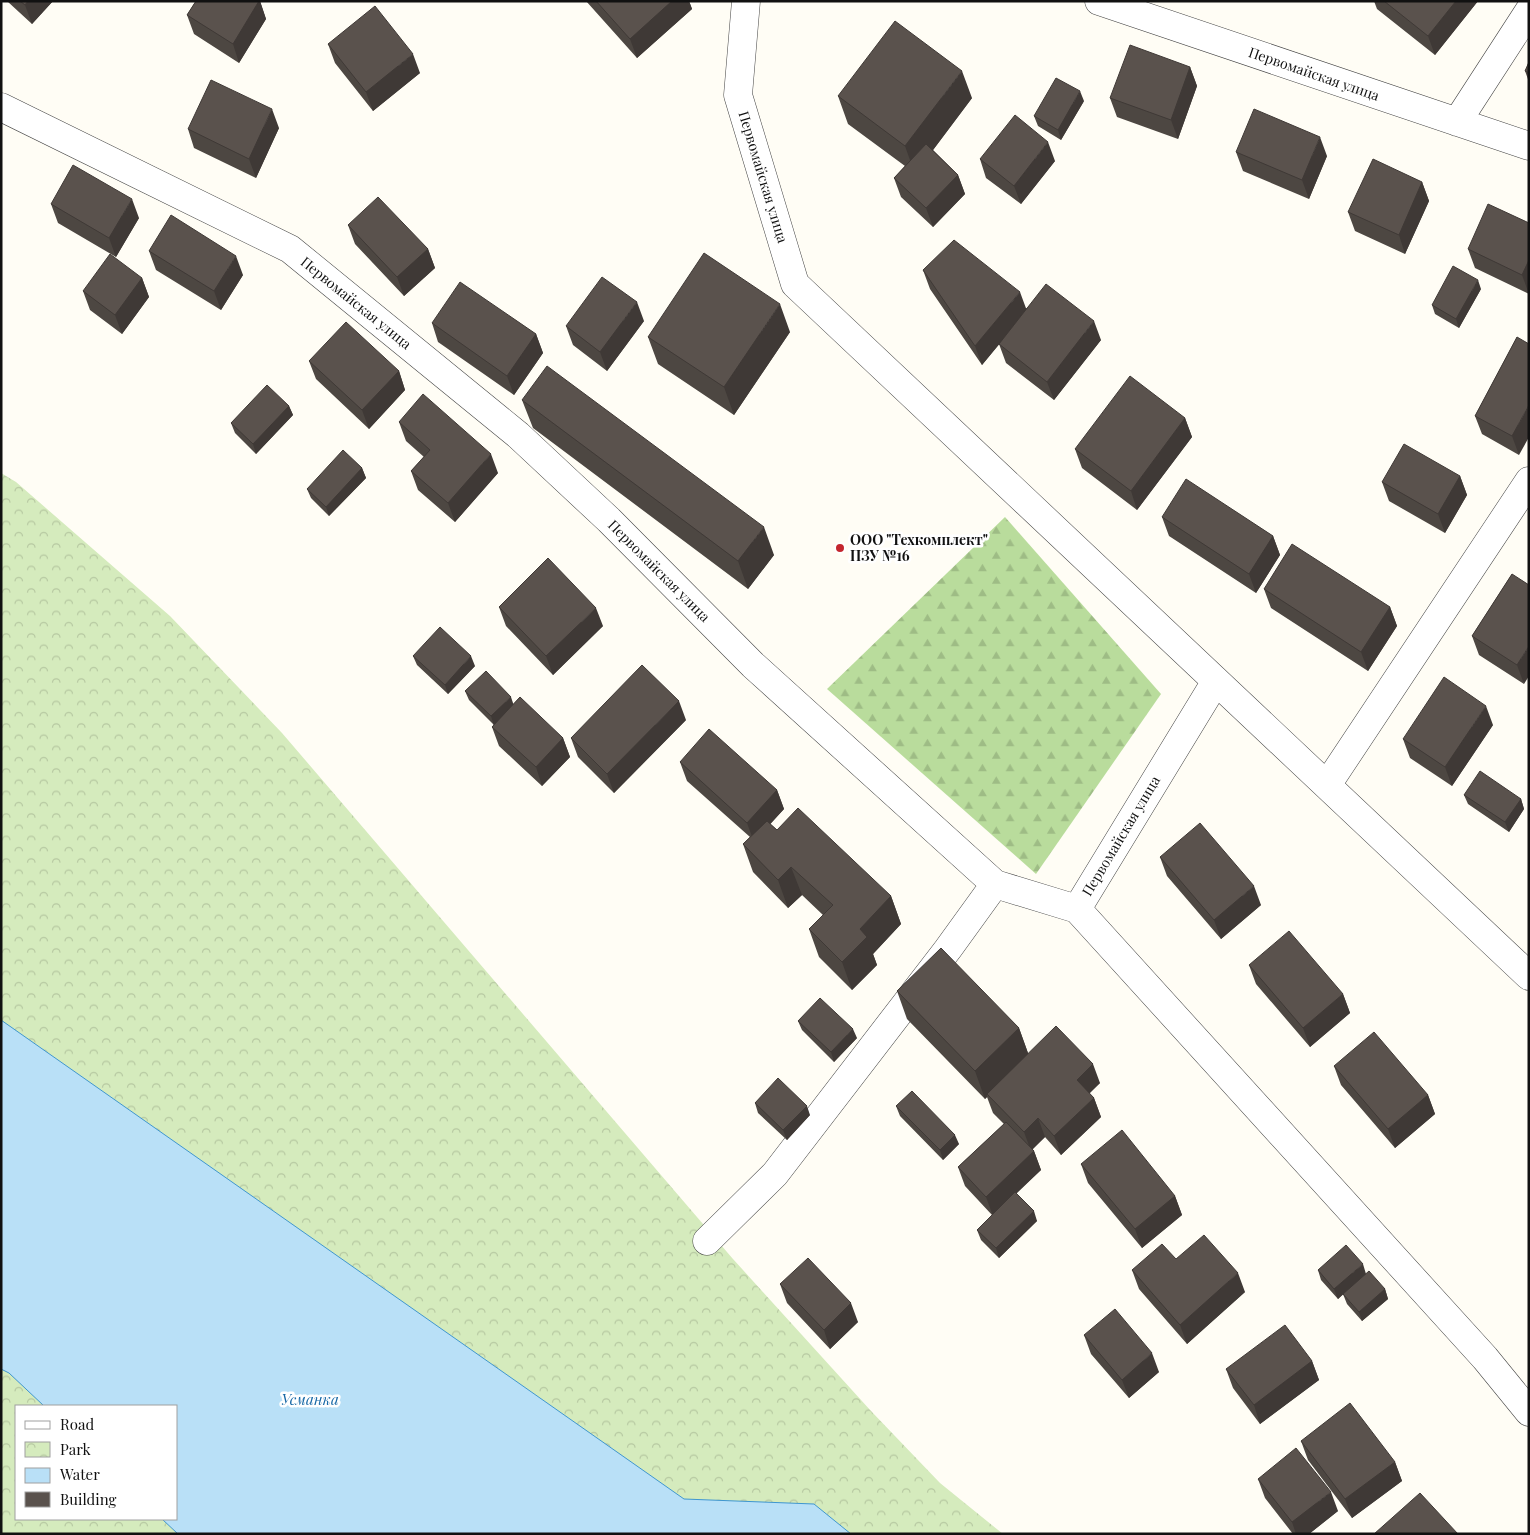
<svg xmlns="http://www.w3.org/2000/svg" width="1530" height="1535" viewBox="0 0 1530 1535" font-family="'Playfair Display',serif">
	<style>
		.forest { fill: url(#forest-firs) }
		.park { fill: url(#park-crowns); fill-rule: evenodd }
		.water { fill: #b9e0f7; stroke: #3f96cf }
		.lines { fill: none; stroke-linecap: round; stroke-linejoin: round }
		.minor-casing { stroke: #444; stroke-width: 29 }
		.minor { stroke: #fff; stroke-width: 28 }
		.wall { fill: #4d4742 }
		.shaded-wall { fill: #3f3936 }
		.building { fill: #5a524d; stroke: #3f3936 }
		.poi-dot { fill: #c4262e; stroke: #fff; stroke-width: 2 }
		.labels { text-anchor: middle; stroke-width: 5; stroke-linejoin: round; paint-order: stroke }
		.street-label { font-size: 14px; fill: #111; stroke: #fff }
		.poi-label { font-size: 14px; font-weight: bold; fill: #111; stroke: #fff; text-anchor: start }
		.water-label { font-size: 15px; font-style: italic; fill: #1768a6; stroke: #fff }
	</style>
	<defs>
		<pattern id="forest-firs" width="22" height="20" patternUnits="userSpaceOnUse" patternTransform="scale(1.25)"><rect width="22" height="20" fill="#b9dc9c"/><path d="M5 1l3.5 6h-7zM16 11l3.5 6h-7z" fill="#9ebc85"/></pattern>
		<pattern id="park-crowns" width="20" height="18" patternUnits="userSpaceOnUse" patternTransform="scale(1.25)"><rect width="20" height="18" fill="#d5ebbd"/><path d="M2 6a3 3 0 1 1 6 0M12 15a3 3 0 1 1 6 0" fill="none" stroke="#b6c8a1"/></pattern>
	</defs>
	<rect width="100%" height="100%" fill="#fffdf5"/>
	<path class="forest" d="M1005,517L1161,694L1036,874L827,689Z"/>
	<path class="park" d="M1,473L16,482L170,616L282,733L733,1259L871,1411L940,1483L1003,1534H1ZM16,1406H176V1519H16Z"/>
	<path class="water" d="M1,1020L684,1499L814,1504L851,1534H178L162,1519H176V1406H44L9,1373L1,1369Z"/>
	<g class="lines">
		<defs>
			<path id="minor" d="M746,1L738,95L795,284L1529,976
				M1099,1L1529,146
				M1,107L290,249L518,435L609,520L753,665L995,884L1077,909L1216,681
				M1457,122L1529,11
				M1327,785L1529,481
				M1077,909L1485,1358L1529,1412
				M707,1241L775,1174L948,949L995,884"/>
		</defs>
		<use href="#minor" class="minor-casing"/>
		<use href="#minor" class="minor"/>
	</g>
	<path class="wall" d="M7,1H53L32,24Z
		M196,1H260L266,19L239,63L194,34L187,15Z
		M586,1H689L692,9L637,58Z
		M1374,1H1478L1435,55L1377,9Z
		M328,44L420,73L373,111L335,63Z
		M1529,62V82L1525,71Z
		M1190,67L1197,86L1178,139L1117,117L1110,98Z
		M838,96L972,98L933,150L958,175L965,194L933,227L901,197L894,178L905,166L848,124Z
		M1084,101L1061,140L1038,126L1034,116Z
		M279,128L256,178L194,148L188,129Z
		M1236,152L1327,156L1309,199L1243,171Z
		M980,159L1055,161L1021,204L986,178Z
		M1422,182L1429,201L1405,254L1355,231L1348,212Z
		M51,204L139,218L116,257L58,223Z
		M1529,223V294L1475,268L1468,249Z
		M348,225L428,249L435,268L404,296L355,244Z
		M149,251L243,275L221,310L156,270Z
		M923,270L1026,308L1101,340L1054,400L1006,363L999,344L982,365L930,289Z
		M142,278L149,297L122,334L90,310L83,291Z
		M1481,289L1459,328L1435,314L1432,305Z
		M644,321L607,371L573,345L566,326Z
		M432,323L536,334L543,353L514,395L438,342Z
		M790,332L734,415L658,364L648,337Z
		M1517,337L1519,455L1482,434L1475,416Z
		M309,361L399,371L405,390L369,429L316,379Z
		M522,400L774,555L748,589L533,428Z
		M289,406L293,415L256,454L235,433L231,423Z
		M1185,418L1192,437L1137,510L1082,468L1075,449Z
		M399,422L498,473L455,522L418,490L411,471L424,457L406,441Z
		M362,468L366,478L329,516L311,498L307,489Z
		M1460,476L1467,495L1445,533L1389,501L1382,482Z
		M1162,517L1273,536L1280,555L1256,593L1169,536Z
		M1512,574L1524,684L1479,655L1472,636Z
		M1264,589L1390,607L1397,626L1368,671L1271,608Z
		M499,607L603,626L553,675L506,626Z
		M413,656L475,666L448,694L417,665Z
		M465,691L513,704L563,738L570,757L542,786L499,746L492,727L494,725L469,700Z
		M686,720L614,793L578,757L571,738Z
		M1493,725L1452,786L1410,758L1403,739Z
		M680,762L777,790L784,809L770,824L777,830L891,896L901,924L873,954L877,965L852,990L819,957L809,929L823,915L802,895L788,908L753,872L743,844L750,837L687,781Z
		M1464,795L1521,799L1524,809L1509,832L1468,804Z
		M1160,857L1261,905L1221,939L1167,876Z
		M1249,965L1343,994L1350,1013L1310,1047L1256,984Z
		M897,991L1019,1028L1028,1053L1100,1083L1089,1093L1094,1098L1101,1117L1061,1155L1045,1137L1032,1149L1034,1151L1041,1170L1016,1193L1037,1221L999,1258L981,1240L977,1230L992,1215L965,1186L958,1167L1004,1124L993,1113L987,1097L985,1099L907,1019Z
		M798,1021L857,1038L834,1062L802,1030Z
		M1334,1066L1428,1095L1435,1114L1395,1148L1341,1085Z
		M755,1103L810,1115L787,1140L758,1113Z
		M896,1106L959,1144L943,1160L900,1116Z
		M1081,1164L1175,1196L1182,1215L1142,1248L1088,1183Z
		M1176,1259L1245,1292L1187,1344L1139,1289L1132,1270Z
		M1318,1270L1366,1274L1385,1289L1388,1299L1362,1321L1347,1304L1343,1294L1338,1299L1321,1280Z
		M780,1284L858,1322L830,1349L787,1303Z
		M1084,1335L1159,1372L1129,1398L1091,1354Z
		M1312,1361L1319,1380L1260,1424L1233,1388L1226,1369Z
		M1301,1441L1395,1462L1402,1481L1352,1518L1308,1460Z
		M1258,1479L1338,1511L1309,1534H1293L1265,1498Z"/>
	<path class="shaded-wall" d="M28,1H53L32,24L25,5Z
		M259,1H260L266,19L239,63L233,44Z
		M672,1H689L692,9L637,58L630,39Z
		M1456,1H1478L1435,55L1428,36Z
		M413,54L420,73L373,111L366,92Z
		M1190,67L1197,86L1178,139L1171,120Z
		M962,71L972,98L915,174L905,146Z
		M1080,91L1084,101L1061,140L1058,130Z
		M272,109L279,128L256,178L249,159Z
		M1320,137L1327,156L1309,199L1302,180Z
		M1048,142L1055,161L1021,204L1014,186Z
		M958,175L965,194L933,227L926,208Z
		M1422,182L1429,201L1405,254L1399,235Z
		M132,199L139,218L116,257L109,238Z
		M428,249L435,268L404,296L397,277Z
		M236,256L243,275L221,310L214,291Z
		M1529,260V294L1522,275Z
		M142,278L149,297L122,334L115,315Z
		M1478,280L1481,289L1459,328L1456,319Z
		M1020,292L1027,311L982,365L975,346Z
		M637,302L644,321L607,371L600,352Z
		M780,304L790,332L734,415L724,387Z
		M1094,321L1101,340L1054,400L1047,382Z
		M536,334L543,353L514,395L507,376Z
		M399,371L405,390L369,429L362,410Z
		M1529,405V437L1519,455L1512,436Z
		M289,406L293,415L256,454L253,444Z
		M1185,418L1192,437L1137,510L1131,491Z
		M491,454L498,473L455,522L448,503Z
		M362,468L366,478L329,516L326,507Z
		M1460,476L1467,495L1445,533L1438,514Z
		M764,527L774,555L748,589L738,561Z
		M1273,536L1280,555L1256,593L1249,574Z
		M1390,607L1397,626L1368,671L1361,652Z
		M596,608L603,626L553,675L546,656Z
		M1529,646V676L1524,684L1517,665Z
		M471,656L475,666L448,694L445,685Z
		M511,697L514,706L494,726L491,716Z
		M679,701L686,720L614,793L607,774Z
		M1486,706L1493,725L1452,786L1445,767Z
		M563,738L570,757L542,786L536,767Z
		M777,790L784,809L754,842L747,823Z
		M1521,799L1524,809L1509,832L1505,822Z
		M791,867L802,895L788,908L778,880Z
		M1254,886L1261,905L1221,939L1214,920Z
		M891,896L901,924L873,954L877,965L852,990L842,962L860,929Z
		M1343,994L1350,1013L1310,1047L1303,1028Z
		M1019,1028L1029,1056L987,1094V1097L985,1099L975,1071Z
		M853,1029L857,1038L834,1062L831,1052Z
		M1093,1064L1100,1083L1084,1099L1077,1080Z
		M1428,1095L1435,1114L1395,1148L1388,1129Z
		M1094,1098L1101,1117L1061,1155L1054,1136Z
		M807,1106L810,1115L787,1140L783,1130Z
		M1038,1118L1045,1137L1031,1151L1024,1132Z
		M955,1135L959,1144L943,1160L940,1150Z
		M1034,1151L1041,1170L993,1216L986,1197Z
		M1175,1196L1182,1215L1142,1248L1135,1229Z
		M1034,1211L1037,1221L999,1258L996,1248Z
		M1363,1264L1366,1274L1338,1299L1334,1289Z
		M1238,1273L1245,1292L1187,1344L1180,1325Z
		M1385,1289L1388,1299L1362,1321L1359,1312Z
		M851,1303L858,1322L830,1349L824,1330Z
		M1152,1353L1159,1372L1129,1398L1122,1380Z
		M1312,1361L1319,1380L1260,1424L1254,1405Z
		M1395,1462L1402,1481L1352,1518L1345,1499Z
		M1331,1492L1338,1511L1309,1534H1296L1292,1522Z"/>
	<path class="building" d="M20,1H28L25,5Z
		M196,1H259L233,44L187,15Z
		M596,1H672L630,39Z
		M1384,1H1456L1428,36Z
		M375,6L413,54L366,92L328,44Z
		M895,21L962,71L905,146L838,96Z
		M1130,45L1190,67L1171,120L1110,98Z
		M1529,62V73L1525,71Z
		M1056,78L1080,91L1058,130L1034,116Z
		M211,80L272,109L249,159L188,129Z
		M1254,109L1320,137L1302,180L1236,152Z
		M1015,115L1048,142L1014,186L980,159Z
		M926,144L958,175L926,208L894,178Z
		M1373,159L1422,182L1399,235L1348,212Z
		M73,165L132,199L109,238L51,204Z
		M378,197L428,249L397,277L348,225Z
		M1488,204L1529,223V260L1522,275L1468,249Z
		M171,215L236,256L214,291L149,251Z
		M954,240L1020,292L975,346L923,270Z
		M704,253L780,304L724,387L648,337Z
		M110,254L142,278L115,315L83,291Z
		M1453,266L1478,280L1456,319L1432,305Z
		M602,277L637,302L600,352L566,326Z
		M460,282L536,334L507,376L432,323Z
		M1046,284L1094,321L1047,382L999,344Z
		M346,322L399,371L362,410L309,361Z
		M1517,337L1529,344V405L1512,436L1475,416Z
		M547,366L764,527L738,561L522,400Z
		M1130,376L1185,418L1131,491L1075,449Z
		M267,385L289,406L253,444L231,423Z
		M423,394L491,454L448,503L411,471L430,450L399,422Z
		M1404,444L1460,476L1438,514L1382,482Z
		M343,450L362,468L326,507L307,489Z
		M1186,479L1273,536L1249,574L1162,517Z
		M1292,544L1390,607L1361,652L1264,589Z
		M548,558L596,608L546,656L499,607Z
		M1512,574L1529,585V646L1517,665L1472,636Z
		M440,627L471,656L445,685L413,656Z
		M642,665L679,701L607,774L571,738Z
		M486,671L511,697L491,716L465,691Z
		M1444,677L1486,706L1445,767L1403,739Z
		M520,697L563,738L536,767L492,727Z
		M709,729L777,790L747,823L680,762Z
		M1480,771L1521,799L1505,822L1464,795Z
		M798,808L891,896L860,929L867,937L842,962L809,929L833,905L791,867L778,880L743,844L767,821L777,830Z
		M1200,823L1254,886L1214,920L1160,857Z
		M1289,931L1343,994L1303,1028L1249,965Z
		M941,948L1019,1028L975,1071L897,991Z
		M820,998L853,1029L831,1052L798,1021Z
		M1056,1026L1093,1064L1077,1080L1094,1098L1054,1136L1038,1118L1024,1132L987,1094Z
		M1374,1032L1428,1095L1388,1129L1334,1066Z
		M778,1078L807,1106L783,1130L755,1103Z
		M912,1091L955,1135L940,1150L896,1106Z
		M1006,1122L1034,1151L986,1197L958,1167Z
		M1122,1130L1175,1196L1135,1229L1081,1164Z
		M1015,1192L1034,1211L996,1248L977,1230Z
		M1204,1235L1238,1273L1180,1325L1132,1270L1162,1244L1176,1259Z
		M1346,1245L1363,1264L1334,1289L1318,1270Z
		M808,1258L851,1303L824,1330L780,1284Z
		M1369,1271L1385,1289L1359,1312L1343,1294Z
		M1115,1309L1152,1353L1122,1380L1084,1335Z
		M1285,1325L1312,1361L1254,1405L1226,1369Z
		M1350,1403L1395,1462L1345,1499L1301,1441Z
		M1296,1448L1331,1492L1292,1522L1258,1479Z
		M1420,1493L1458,1534H1374Z"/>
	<circle class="poi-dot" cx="840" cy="548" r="5"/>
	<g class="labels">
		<g class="street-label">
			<text transform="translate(1314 74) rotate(19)" y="5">Первомайская улица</text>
			<text transform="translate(763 177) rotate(73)" y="5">Первомайская улица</text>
			<text transform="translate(356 303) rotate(39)" y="5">Первомайская улица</text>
			<text transform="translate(659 571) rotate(45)" y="5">Первомайская улица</text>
			<text transform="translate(1121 836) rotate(-59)" y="5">Первомайская улица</text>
		</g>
		<g class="poi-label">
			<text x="850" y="545">ООО "Техкомплект"<tspan x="850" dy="16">ПЗУ №16</tspan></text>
		</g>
		<g class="water-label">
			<text x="310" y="1405">Усманка</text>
		</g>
	</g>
	<rect width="1530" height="1535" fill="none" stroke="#111111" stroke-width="5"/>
	<rect x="15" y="1405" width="162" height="115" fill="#ffffff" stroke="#a0a0a0"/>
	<rect x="25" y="1421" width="25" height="8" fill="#ffffff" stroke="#a0a0a0"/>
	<text x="60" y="1430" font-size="15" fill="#111111">Road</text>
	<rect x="25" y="1442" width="25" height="15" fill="url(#park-crowns)" stroke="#a0a0a0"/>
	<text x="60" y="1455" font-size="15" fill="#111111">Park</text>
	<rect x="25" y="1468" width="25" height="15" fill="#b9e0f7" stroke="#a0a0a0"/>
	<text x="60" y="1480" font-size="15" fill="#111111">Water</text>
	<rect x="25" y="1492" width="25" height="15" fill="#5a524d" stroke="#a0a0a0"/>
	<text x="60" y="1505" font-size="15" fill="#111111">Building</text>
</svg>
